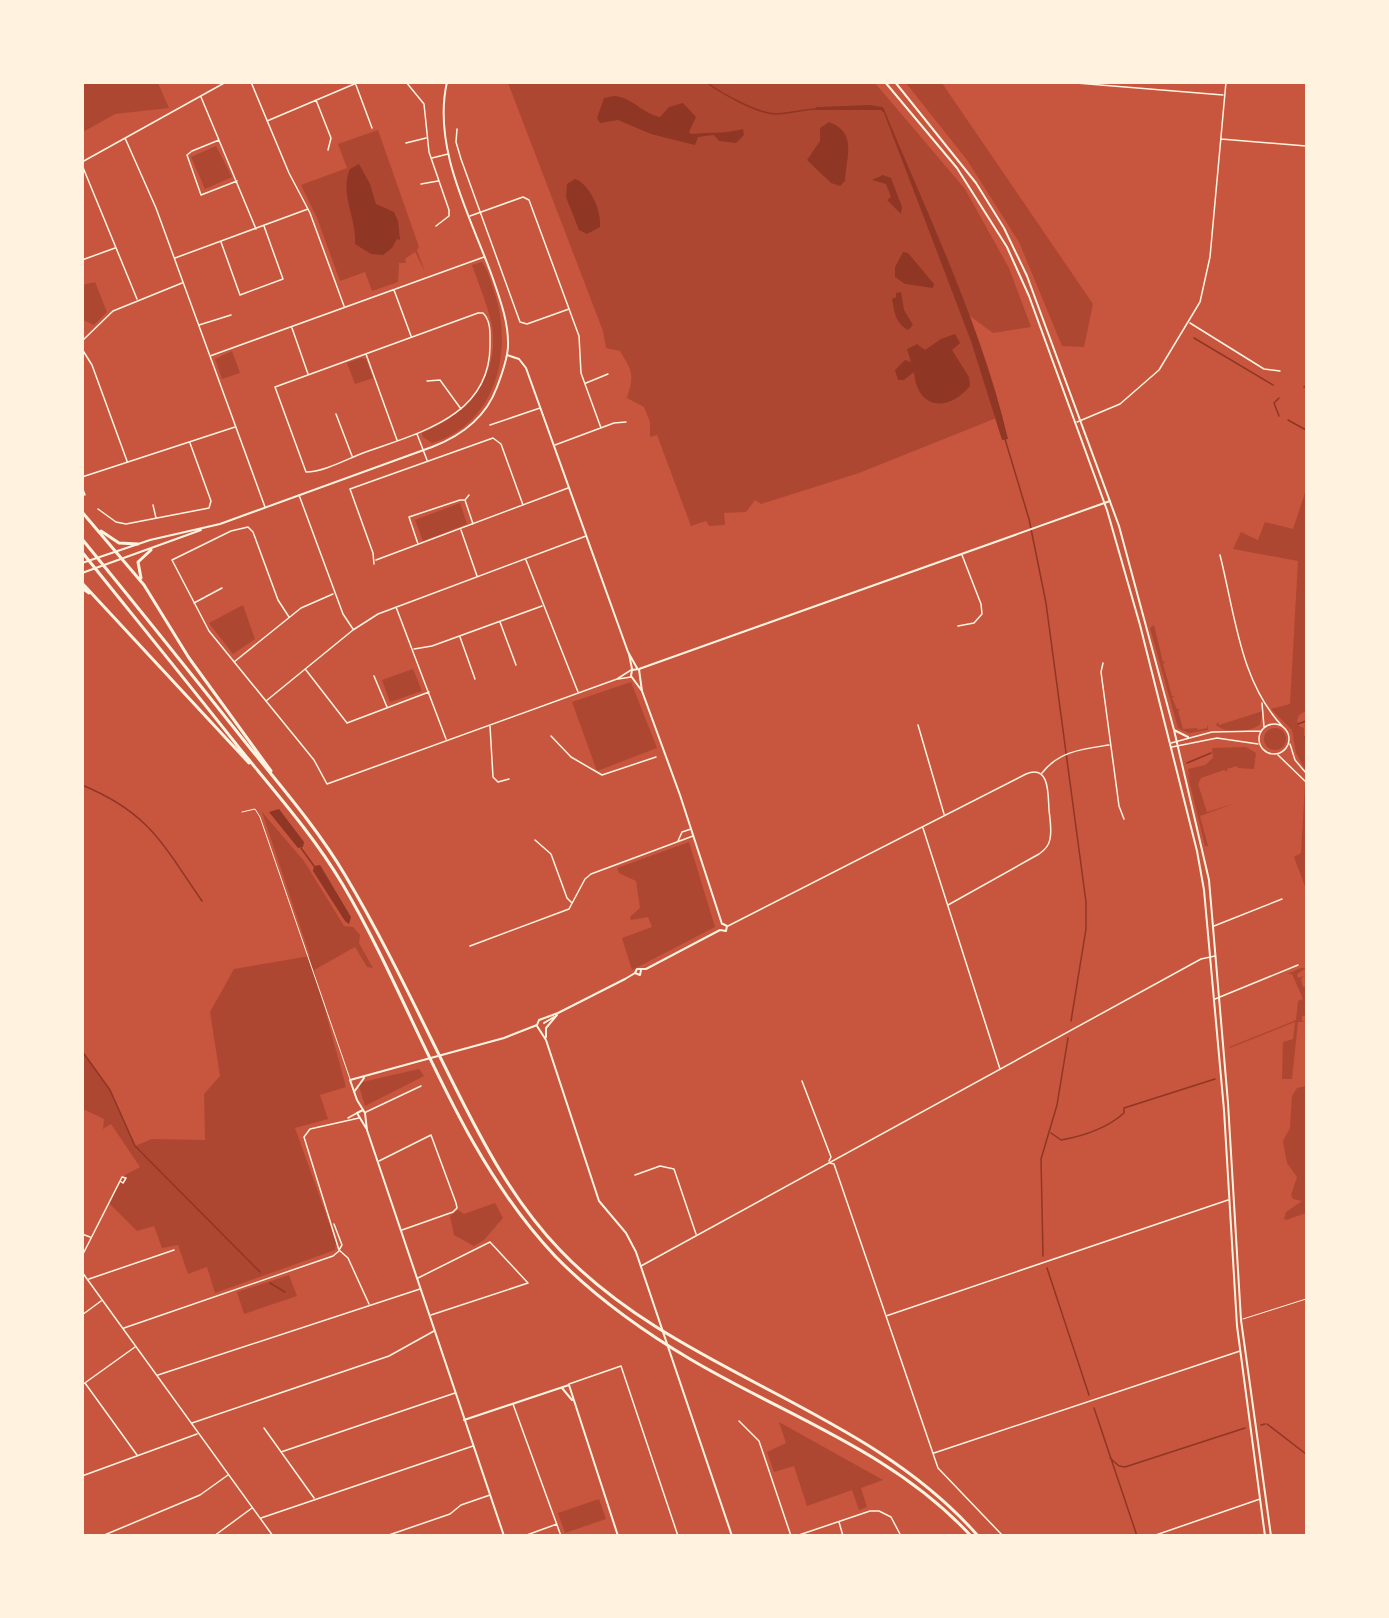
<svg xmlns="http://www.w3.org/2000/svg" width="1389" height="1618" viewBox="0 0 1389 1618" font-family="'IBM Plex Sans',sans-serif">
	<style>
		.green { fill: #ae4732 }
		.water { fill: #8f3625 }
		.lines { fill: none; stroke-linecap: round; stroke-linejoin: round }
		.stream { stroke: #8f3625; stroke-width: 1.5 }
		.service { stroke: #fff3e0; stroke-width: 1 }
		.minor { stroke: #fff3e0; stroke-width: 1.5 }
		.tertiary { stroke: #fff3e0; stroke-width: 2 }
		.secondary { stroke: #fff3e0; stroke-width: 2 }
		.primary { stroke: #fff3e0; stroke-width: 2 }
		.trunk { stroke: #fff3e0; stroke-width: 2 }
		.motorway { stroke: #fff3e0; stroke-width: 3 }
	</style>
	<rect width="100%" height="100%" fill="#c8553d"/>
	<path class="green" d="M83,82L158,83L169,108L115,114L83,132Z
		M508,83H875L965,189L1009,268L1031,327L993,333L963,311L999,417L859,473L761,504L755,500L746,512L724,513L725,525L709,526L706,521L691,526L657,435L650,437V422L644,407L627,398C634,375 633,372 620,351L606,348L603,331Z
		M906,83H942L1093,304L1084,347L1062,346L1019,242L967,160Z
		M378,130L419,247L417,250L425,272L415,252L405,259L406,263H399L398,282L372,291L365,272L340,281L317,218L301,185L347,168L338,144Z
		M216,146L232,177L205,189L191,157Z
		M482,262C488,270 491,282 494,291C514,349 497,424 432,443L423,437L422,433C467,415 500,377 492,326C488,306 479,285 472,265Z
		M95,282L107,312L94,325L83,320L82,285Z
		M232,351L240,373L222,379L215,359Z
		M361,358L366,359L373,378L355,384L347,363Z
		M1306,490V711L1299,715L1297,721L1299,726L1304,728V736L1306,738V771L1296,753L1292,730L1271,709L1290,704L1298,561L1233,549L1241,532L1258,540L1265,522L1293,529Z
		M460,503L467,524L423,541L415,520Z
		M243,605L255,639L233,654L209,623Z
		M1154,625L1163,662L1166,661L1163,664L1172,696H1175L1172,698L1177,709H1180L1178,711L1183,729L1197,728L1198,730L1207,728L1208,724V730L1189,733L1178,728L1150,628Z
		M413,669L422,691L390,702L382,680Z
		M631,682L657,748L597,771L572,702Z
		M1263,711L1260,724C1250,733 1226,734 1216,725L1218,722L1219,725Z
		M1264 739a11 11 0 1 1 22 0a11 11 0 1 1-22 0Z
		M1246,747L1256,753L1254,769L1238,768L1237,766L1227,769V772L1224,770L1201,778L1198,784L1207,812L1236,803L1200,816L1208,846H1205L1186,768L1191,781L1188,769L1205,765L1213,758L1212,748Z
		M1305,785L1306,786V889L1294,857L1301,853Z
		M262,812L304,861L344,926L353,927L360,935L359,943L373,968L367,967L355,947L314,970L346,1087L320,1095L328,1119L295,1128L336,1242L335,1250L215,1293L207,1267L188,1274L178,1245L162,1248L154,1226L137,1231L109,1203L125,1175L140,1167L111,1124L103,1129L104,1119L83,1109L82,1051L110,1090L135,1146L152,1139L205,1140L204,1094L220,1076L210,1012L234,969L310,956Z
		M689,842L715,927L632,970L622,938L652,927L648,917L631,920L630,917L640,908L636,881L619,873L617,868Z
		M1301,968H1306L1297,974L1298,978L1304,976L1301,979L1303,987H1306L1305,1016H1302V1021L1305,1022H1298L1292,1079H1282L1283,1042L1293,1039L1295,1022L1230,1048L1229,1047L1296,1020L1298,1001L1303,999L1292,974H1287Z
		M419,1069L424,1076L365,1106L358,1083Z
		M1306,1086V1213L1286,1220L1284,1219L1286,1212L1302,1201L1293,1199L1291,1195L1297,1177L1287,1163L1283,1141L1290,1128L1292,1096L1297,1088Z
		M495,1203L503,1218L484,1240L474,1246L454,1235L450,1216L458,1210L464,1214Z
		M289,1275L297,1296L244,1314L237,1292Z
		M779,1422L883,1480L861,1488L867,1507L859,1510L852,1490L807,1506L794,1466L774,1472L767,1452L786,1443Z
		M599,1499L606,1519L565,1533L558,1513Z"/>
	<path class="water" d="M614,96C634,98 641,113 660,117L669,107L683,103L696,117L689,132L691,134C711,132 725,134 743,129L744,135L736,143L719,141L714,135L698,137L695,145L651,134L618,120L600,123L597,118L604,98Z
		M869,105L883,107C928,216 981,324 1008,439L1002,440L971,341L884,113L881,110H816V107Z
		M829,122C858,133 846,156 845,181L840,186L831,183L807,160L820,141V128Z
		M359,164L370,184L376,204L394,212L398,221L400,240L397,239L392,248L383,255L371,254L355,244C357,218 339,194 350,169Z
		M883,175L891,178L902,207L901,214L887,200L891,197L886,184L872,180Z
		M575,179C590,184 602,212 600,227L587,234L579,230L566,197L567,184Z
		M903,252L908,253L934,284L933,288L905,284L895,277V267Z
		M901,292L904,310L913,325L908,330C894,322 895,312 892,299L896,297V293Z
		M955,334L960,343L952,350L969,377L970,386C948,413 917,409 914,372L904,380H898L895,370L905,360L911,362L907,349L917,344L925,350L941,339Z
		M279,809L304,842L303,847L298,848L269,812Z
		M320,865L351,917L349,924L345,921L313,871L314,866Z"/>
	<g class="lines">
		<path class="stream" d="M706,82C721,93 756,113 775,114C789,114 803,109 817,109
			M1194,338L1273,385
			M1304,387L1306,386
			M1279,398L1274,403L1279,416
			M1288,420L1306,430
			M1005,439L1029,519L1046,603L1086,902V929L1071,1021
			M1298,724L1306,721
			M1305,737L1306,735
			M1187,763L1211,753
			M82,785C150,813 163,845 202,901
			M301,848L314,866
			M82,1051L110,1090L135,1146L260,1272
			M1051,1133L1061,1140C1084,1136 1106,1129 1124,1113V1108L1215,1079
			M1043,1256L1041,1159L1057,1105L1068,1038
			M1047,1268L1089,1395
			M270,1283L285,1292
			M1094,1408L1137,1536
			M1267,1424L1306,1454
			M1261,1425L1265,1424
			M1110,1458L1119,1466L1125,1467L1245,1428"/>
		<path class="service" d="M242,812L255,809L260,817L350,1079
			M1243,1319L1306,1299"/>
		<path class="minor" d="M251,82L289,173L310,213L344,306
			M406,82L424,104L429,152L449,210V216L436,226
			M1064,82L1223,95
			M356,85L372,128
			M201,97L256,229
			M316,100L331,138L328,150
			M267,121L359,82
			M457,129L456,142L461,159L520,322L527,324L569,309
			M125,138L156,208L265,507
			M1221,139L1306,146
			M219,140L192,151L187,155L201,195L237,181
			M406,143L426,138
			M432,158L448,154
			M82,162L226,82
			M82,165L137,299
			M421,184L438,181
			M470,216L523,197L529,200L579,336L581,373L601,428
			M221,242L240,295L283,279L264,226
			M175,258L308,209
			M82,260L115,248
			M394,290L411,336
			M478,313H483C491,321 490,333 490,344C491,417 418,433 363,453C347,459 324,472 306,472L275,387Z
			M1190,323L1264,369L1280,371
			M199,325L231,315
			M292,328L308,374
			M82,341L113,311L182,283
			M82,349L92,365L127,461
			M366,354L397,440
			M210,356L484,257
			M427,381L440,380L461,409
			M586,383L608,374
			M336,414L352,456
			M1077,422L1120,404L1159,370L1200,302L1210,257L1226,82
			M490,425L540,408
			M417,434L427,460
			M555,445L614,423L626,422
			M82,477L235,427
			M82,487L85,495
			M299,495L343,614L353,629
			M469,495L465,500L473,524
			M153,505L156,518
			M98,509L116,522L126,524L209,508L211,501L190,443
			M461,530L477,576
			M418,544L409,517L460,500H465
			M1220,555C1235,614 1240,683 1284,728
			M376,560L568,488
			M526,560L578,692
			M374,564L373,553L350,489L493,438L501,444L523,505
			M194,603L222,588
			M396,607L446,739
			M289,617L278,600L253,532L248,527L231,531L172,560L209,631L314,760L327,784L617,679L631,670
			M500,622L516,665
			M958,626L974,623L982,614L981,604L962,555
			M460,637L475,679
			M414,649L432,646L542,606
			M234,662L301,608L333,594
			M1103,663L1101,672L1119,806L1124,819
			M306,670L347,723L429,692
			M374,676L387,707
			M618,679L631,677
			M266,701L353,630L378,614L586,536
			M1262,703L1264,727
			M1259 739a15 15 0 1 1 30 0a15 15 0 1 1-30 0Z
			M918,725L944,814
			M490,726L493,777L498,782L509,779
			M551,736L571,757L602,775L656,757
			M1171,743L1212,732L1261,731
			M1290,744L1295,760L1306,773
			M1172,747L1217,738L1258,744
			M1278,755L1306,782
			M1042,773C1059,751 1083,749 1109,745
			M923,828L1000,1069
			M535,840L551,854L567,898L572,903
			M678,841L682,832L691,829
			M728,926L1026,774C1050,764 1048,795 1049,810C1050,819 1052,830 1050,839C1049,846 1045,850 1039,854L948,905
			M1214,926L1282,899
			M470,946L569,909L585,879L591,874L693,836
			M1215,999L1298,965
			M802,1081L831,1157L829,1161
			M366,1112L421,1086
			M348,1118L357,1113
			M359,1118L310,1129L304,1137L339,1250L348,1258L369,1304
			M379,1161L431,1135L456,1203L457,1208L453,1212L402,1230
			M830,1163L834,1164L938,1468L1003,1536
			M635,1175L660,1166L674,1169L696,1234
			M122,1177L126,1178L123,1183L120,1181Z
			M334,1224L342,1245L339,1250
			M82,1234L90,1237
			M82,1256L120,1181
			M641,1266L1201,959L1215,956
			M82,1272L273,1536
			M418,1278L490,1242L528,1283L431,1315
			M89,1279L174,1250
			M82,1315L101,1301
			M886,1316L1228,1200
			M124,1328L333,1256L339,1251
			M158,1375L420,1289
			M85,1383L137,1455
			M569,1384L621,1366L678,1536
			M82,1385L135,1347
			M513,1404L561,1536
			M739,1421L759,1441L791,1536
			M192,1423L389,1356L434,1331
			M264,1428L314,1498
			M281,1452L455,1393
			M934,1453L1240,1351
			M82,1476L197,1434
			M261,1518L473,1446
			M839,1522L843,1536
			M102,1536L200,1495L228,1475
			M214,1536L252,1508
			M386,1536L450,1514L461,1505L490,1495
			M524,1536L557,1524
			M796,1536L870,1511H879L891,1517L901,1536
			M1153,1536L1260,1499"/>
		<path class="tertiary" d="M562,1388L572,1400
			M464,1420L569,1385L618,1536"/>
		<path class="secondary" d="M507,355L519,359L526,368L628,652L637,668
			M629,654L632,669
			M639,669L1110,501
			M640,677L642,691L680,795L722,924
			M640,677L639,669L632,670L631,676L642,691
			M720,930L726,931L727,926L723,924
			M635,973L640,975L641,970
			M544,1023L554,1017
			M537,1025L539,1020L558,1013L625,979L635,973L637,969H646L720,930
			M537,1026L546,1040L599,1201L626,1233L636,1252L732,1536
			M546,1037V1028L557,1015
			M354,1092L364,1078
			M360,1118L357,1113L363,1110
			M360,1118L366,1128
			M504,1536L367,1130L365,1113L357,1100L350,1080L504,1038L537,1025"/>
		<path class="primary" d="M82,563L150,540L220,524L432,447C461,436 486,417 497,387C502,374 507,361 508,347C509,323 500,299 492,276C470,215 432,148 447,82
			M82,573L201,530"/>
		<path class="trunk" d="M885,82L957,168L1007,247L1029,296L1107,510L1140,625L1197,851L1204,890L1224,1110L1237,1326L1265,1536
			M895,82L976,183L1004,228L1027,276L1119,526L1174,730L1209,880L1228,1103L1241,1320L1271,1536
			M1174,730L1188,737"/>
		<path class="motorway" d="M82,512L144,585L189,658L271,771
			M101,531L119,543L138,544
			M82,539C136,605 189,671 242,738C277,782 316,826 345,875C385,942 418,1013 453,1083C483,1143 513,1201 560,1250C679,1375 865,1406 978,1536
			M82,552C135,618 188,683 240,749C276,793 314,836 343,885C415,1007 456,1151 555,1256C595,1297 641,1330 690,1359C786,1416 893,1451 971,1536
			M141,578L138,562L151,550
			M82,583L249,763
			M82,588L89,593"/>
	</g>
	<rect width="1389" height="1618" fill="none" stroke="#fff3e0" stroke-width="168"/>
</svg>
